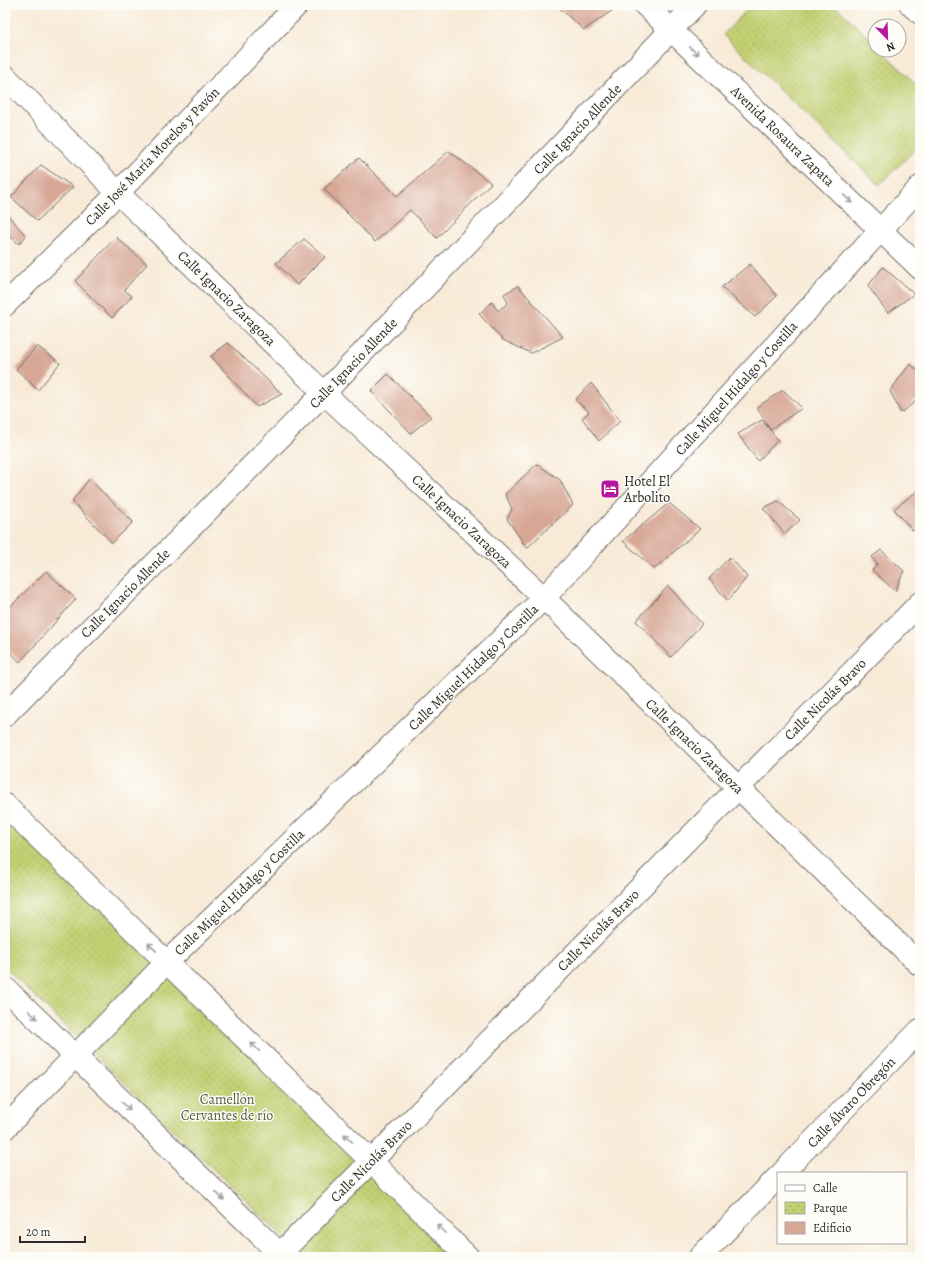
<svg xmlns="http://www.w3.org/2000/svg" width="925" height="1262" viewBox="0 0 925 1262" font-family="Alegreya,serif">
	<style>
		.park { fill: url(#park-dots); stroke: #767e4f }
		.building { fill: #d7a796 }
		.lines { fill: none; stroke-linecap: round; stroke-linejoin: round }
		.minor-casing { stroke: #736e67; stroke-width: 24 }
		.minor { stroke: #fff; stroke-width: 22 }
		.oneway { stroke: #a0a0a0 }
		.labels { text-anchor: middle; stroke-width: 3; stroke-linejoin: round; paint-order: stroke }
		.street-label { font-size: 14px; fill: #2b2b2b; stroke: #fdfcf7 }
		.poi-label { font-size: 14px; fill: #2b2b2b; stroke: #fdfcf7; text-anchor: start }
		.park-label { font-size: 14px; fill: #585d41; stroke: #fdfcf7 }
	</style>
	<defs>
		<pattern id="park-dots" width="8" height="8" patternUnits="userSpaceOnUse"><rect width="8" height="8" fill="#c2d073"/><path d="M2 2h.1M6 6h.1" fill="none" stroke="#a7b364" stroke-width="1.8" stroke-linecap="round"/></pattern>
	</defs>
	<rect width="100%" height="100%" fill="#fdfcf7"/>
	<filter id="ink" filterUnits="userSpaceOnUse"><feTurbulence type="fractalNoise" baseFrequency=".025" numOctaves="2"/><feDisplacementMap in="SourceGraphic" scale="8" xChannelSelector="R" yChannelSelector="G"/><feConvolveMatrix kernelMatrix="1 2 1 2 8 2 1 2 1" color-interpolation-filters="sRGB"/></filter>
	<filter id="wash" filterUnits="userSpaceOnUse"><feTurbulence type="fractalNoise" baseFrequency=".012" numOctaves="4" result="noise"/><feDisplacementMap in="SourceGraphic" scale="16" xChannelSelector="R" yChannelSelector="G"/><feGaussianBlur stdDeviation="0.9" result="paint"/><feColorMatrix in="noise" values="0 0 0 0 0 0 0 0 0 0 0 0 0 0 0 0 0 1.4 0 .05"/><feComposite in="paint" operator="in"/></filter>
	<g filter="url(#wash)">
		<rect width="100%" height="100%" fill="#f8ead7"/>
		<path class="park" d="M752,5H835L875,44V50H881L920,88V145L879,185L723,35Z
			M5,815L158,964L81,1042L5,967Z
			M164,970L461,1257H304L88,1048Z"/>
		<g id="blocks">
			<path class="building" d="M556,5H620L584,30Z
				M449,151L491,183L437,238L410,210L375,242L324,189L359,158L397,196Z
				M41,165L73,187L37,221L11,197Z
				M5,212L26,236L19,244L5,232Z
				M116,237L147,264L124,290L132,296L112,318L75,281Z
				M304,239L325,257L297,285L276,263Z
				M750,264L777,296L755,317L722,287Z
				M883,267L914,294L888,313L868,286Z
				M518,286L563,337L531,353L503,340L479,314L492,302L498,311L508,303L504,294Z
				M228,343L282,394L257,407L211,356Z
				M37,346L60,363L38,390L16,369Z
				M910,364L920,372V398L901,413L890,391Z
				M388,374L431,417L411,433L371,391Z
				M591,383L620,421L599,441L582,418L589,412L575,400Z
				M783,390L802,408L770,430L757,407Z
				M762,420L778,440L758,461L738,434Z
				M537,464L560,480L573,505L527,548L507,519L512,509L505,494Z
				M89,479L133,522L112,543L72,501Z
				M920,489V526L913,531L894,509Z
				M778,501L800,520L785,534L763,508Z
				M669,503L700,529L654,569L623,541Z
				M881,550L904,571L895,591L872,570L877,564L872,557Z
				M730,557L747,577L728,601L709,579Z
				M46,571L76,599L20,662L5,646V612Z
				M668,586L702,624L671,657L636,621Z"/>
		</g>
	</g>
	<g filter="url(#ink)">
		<use href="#blocks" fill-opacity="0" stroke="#736e67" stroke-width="1"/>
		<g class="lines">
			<defs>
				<path id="minor" d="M645,5L920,268
					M911,5L920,13
					M5,76L118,193L324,393L544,598L920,965
					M5,305L118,193L297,5
					M5,715L324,393L695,5
					M5,805L371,1161L468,1257
					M5,988L283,1257
					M5,1128L167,962L544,598L920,187
					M782,1173L920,1030
					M277,1257L920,603
					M700,1257L778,1177"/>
			</defs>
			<use href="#minor" class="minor-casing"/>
			<use href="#minor" class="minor"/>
		</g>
		<defs><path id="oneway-shaft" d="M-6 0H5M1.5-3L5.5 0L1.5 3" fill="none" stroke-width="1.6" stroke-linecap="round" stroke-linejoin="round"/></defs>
		<g class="oneway">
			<use href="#oneway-shaft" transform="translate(694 51) rotate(44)"/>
			<use href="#oneway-shaft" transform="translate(848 199) rotate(44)"/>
			<use href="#oneway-shaft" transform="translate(152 947) rotate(-136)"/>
			<use href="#oneway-shaft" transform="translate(33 1015) rotate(44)"/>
			<use href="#oneway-shaft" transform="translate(255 1047) rotate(-136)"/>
			<use href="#oneway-shaft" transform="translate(126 1106) rotate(44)"/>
			<use href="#oneway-shaft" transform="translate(348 1138) rotate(-136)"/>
			<use href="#oneway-shaft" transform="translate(220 1196) rotate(44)"/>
			<use href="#oneway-shaft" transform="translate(441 1229) rotate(-135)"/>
		</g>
	</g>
	<defs>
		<symbol id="hotel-square" viewBox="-11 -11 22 22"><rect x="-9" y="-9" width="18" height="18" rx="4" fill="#b5179e" stroke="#fdfcf7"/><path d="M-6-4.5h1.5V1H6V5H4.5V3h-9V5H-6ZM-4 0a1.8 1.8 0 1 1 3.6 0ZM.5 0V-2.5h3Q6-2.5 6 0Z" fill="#fff"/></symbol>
	</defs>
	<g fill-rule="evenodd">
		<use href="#hotel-square" x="599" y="478" width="22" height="22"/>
	</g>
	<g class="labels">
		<g class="street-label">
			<text transform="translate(577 129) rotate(-46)" y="5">Calle Ignacio Allende</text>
			<text transform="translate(783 136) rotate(44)" y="5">Avenida Rosaura Zapata</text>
			<text transform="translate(152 156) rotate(-46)" y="5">Calle José María Morelos y Pavón</text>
			<text transform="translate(227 298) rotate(44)" y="5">Calle Ignacio Zaragoza</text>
			<text transform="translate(353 363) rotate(-46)" y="5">Calle Ignacio Allende</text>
			<text transform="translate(736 388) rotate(-48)" y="5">Calle Miguel Hidalgo y Costilla</text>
			<text transform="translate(462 521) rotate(43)" y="5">Calle Ignacio Zaragoza</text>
			<text transform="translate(125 593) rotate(-45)" y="5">Calle Ignacio Allende</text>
			<text transform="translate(473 667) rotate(-44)" y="5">Calle Miguel Hidalgo y Costilla</text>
			<text transform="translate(825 699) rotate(-45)" y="5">Calle Nicolás Bravo</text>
			<text transform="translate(695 746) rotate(44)" y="5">Calle Ignacio Zaragoza</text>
			<text transform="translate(239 892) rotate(-44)" y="5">Calle Miguel Hidalgo y Costilla</text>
			<text transform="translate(598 930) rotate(-45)" y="5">Calle Nicolás Bravo</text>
			<text transform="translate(851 1102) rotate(-46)" y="5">Calle Álvaro Obregón</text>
			<text transform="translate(371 1161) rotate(-45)" y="5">Calle Nicolás Bravo</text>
		</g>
		<g class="poi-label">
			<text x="624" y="486">Hotel El<tspan x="624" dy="16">Arbolito</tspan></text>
		</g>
		<g class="park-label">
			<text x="227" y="1104">Camellón<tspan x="227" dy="16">Cervantes de río</tspan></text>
		</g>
	</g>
	<rect width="925" height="1262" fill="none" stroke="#fdfcf7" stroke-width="20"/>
	<rect x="777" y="1172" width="130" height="72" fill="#fdfcf7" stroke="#a9a8a5"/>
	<rect x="785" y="1185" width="20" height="6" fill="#ffffff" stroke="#a9a8a5"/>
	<text x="813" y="1192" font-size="12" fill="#2b2b2b">Calle</text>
	<rect x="785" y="1202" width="20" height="12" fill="url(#park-dots)" stroke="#a9a8a5"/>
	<text x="813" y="1212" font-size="12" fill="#2b2b2b">Parque</text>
	<rect x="785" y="1222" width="20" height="12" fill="#d7a796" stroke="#a9a8a5"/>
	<text x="813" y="1232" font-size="12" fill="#2b2b2b">Edificio</text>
	<g transform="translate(887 38) rotate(157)"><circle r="19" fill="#fdfcf7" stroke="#a9a8a5"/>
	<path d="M0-3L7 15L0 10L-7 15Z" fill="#b5179e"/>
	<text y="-6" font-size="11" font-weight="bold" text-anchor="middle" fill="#2b2b2b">N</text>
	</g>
	<path d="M20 1236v6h65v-6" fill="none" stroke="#2b2b2b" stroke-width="2"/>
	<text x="26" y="1236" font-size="12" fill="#2b2b2b" stroke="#fdfcf7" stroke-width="3" paint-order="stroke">20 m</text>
</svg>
